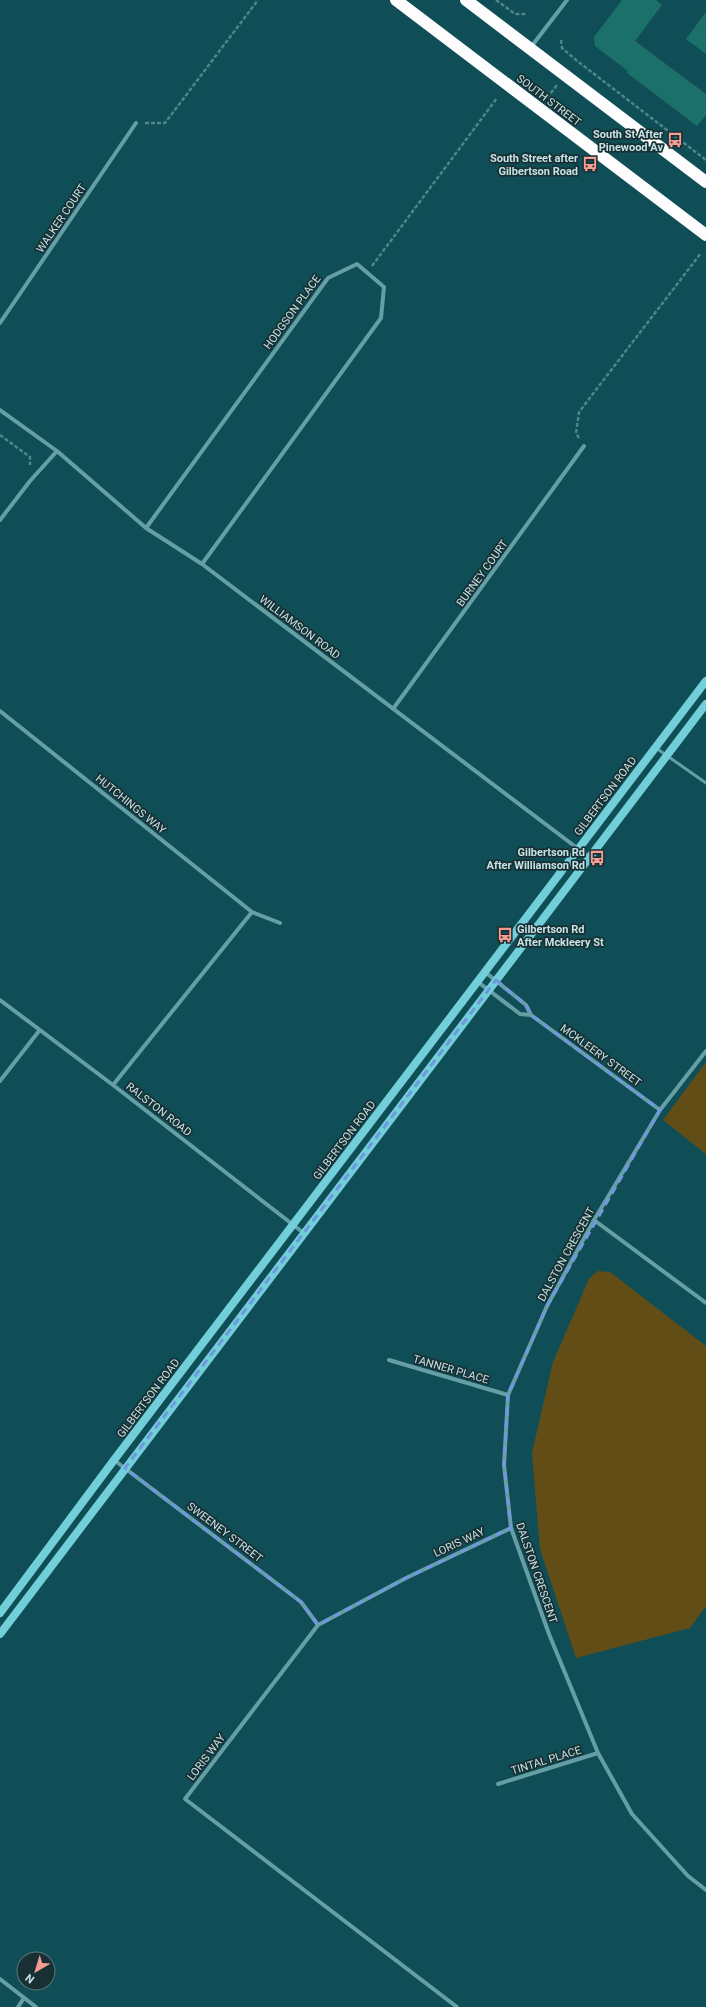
<svg xmlns="http://www.w3.org/2000/svg" width="706" height="2007" viewBox="0 0 706 2007" font-family="Roboto,sans-serif">
	<style>
		.green { fill: #634d17 }
		.building { fill: #1b7169 }
		.lines { fill: none; stroke-linecap: round; stroke-linejoin: round }
		.path { stroke: #51848a; stroke-width: 2.5; stroke-dasharray: 4 2; stroke-linecap: butt }
		.lane { stroke: #669ea5; stroke-width: 3 }
		.street { stroke: #669ea5; stroke-width: 4 }
		.secondary { stroke: #72cfda; stroke-width: 8 }
		.highway { stroke: #fdfdfd; stroke-width: 12 }
		.marked { fill: none; stroke: #7198de; stroke-width: 3; stroke-dasharray: 8 5; stroke-linejoin: round }
		.labels { text-anchor: middle; stroke-width: 3.5; stroke-linejoin: round; paint-order: stroke }
		.street-label { font-size: 11px; fill: #c5e2e5; stroke: #183033 }
		.poi-label { font-size: 11px; font-weight: bold; fill: #c5e2e5; stroke: #183033; text-anchor: end }
	</style>
	<rect width="100%" height="100%" fill="#0f4e56"/>
	<path class="green" d="M706,1062V1154L663,1120Z
		M598,1271L610,1272L706,1346V1606L690,1628L576,1658L540,1549L532,1453L553,1362L589,1279Z"/>
	<path class="building" d="M622,0H656L662,5L635,41L706,94V115L697,126L627,73L628,71L595,46L594,37Z
		M706,12V54L686,39Z"/>
	<g class="lines">
		<path class="path" d="M496,0L515,14H527
			M561,40L562,48L576,60L706,160
			M547,98L557,85
			M145,123H165L258,0
			M372,266L497,98
			M0,435L30,457V465
			M579,438L576,433L579,412L701,253"/>
		<path class="lane" d="M656,748L706,783"/>
		<path class="street" d="M531,47L567,0
			M0,323L136,123
			M0,410L57,451L146,528L202,564L589,857
			M0,520L30,481L57,451
			M146,528L328,278L357,264L384,287L381,318L202,564
			M393,709L584,446
			M0,711L252,912L280,923
			M485,972L526,1005L531,1015L660,1110
			M478,982L520,1014L531,1015
			M0,1000L113,1085L305,1234
			M706,1051L660,1110L594,1220L547,1306L508,1395L504,1465L511,1528L549,1634L598,1753L632,1814L688,1876L706,1890
			M0,1081L39,1031
			M113,1085L252,912
			M594,1220L706,1303
			M389,1360L508,1395
			M114,1460L301,1602L318,1625
			M498,1784L598,1753
			M0,1979L36,2007
			M18,2007L24,1998
			M457,2007L185,1799L318,1625L406,1578L511,1528"/>
		<path class="secondary" d="M0,1613L114,1460L706,681
			M0,1634L706,704"/>
		<path class="highway" d="M396,0L706,235
			M466,0L706,182"/>
	</g>
	<path class="marked" d="M496,980L526,1005L531,1015L660,1110L547,1306L508,1395L504,1465L511,1528L406,1578L318,1625L301,1602L125,1468Z"/>
	<defs>
		<symbol id="bus-bare" viewBox="-9 -9 18 18"><path d="M-5-6H5V4H4V6H2V4H-2V6H-4V4H-5ZM-3.5-4V0h7V-4ZM-3.5 1.2v1.5H-2V1.2ZM2 1.2v1.5H3.5V1.2Z" fill="#f59c93" stroke="#183033" stroke-width="2.5" paint-order="stroke"/></symbol>
	</defs>
	<g fill-rule="evenodd">
		<use href="#bus-bare" x="664" y="129" width="22" height="22"/>
		<use href="#bus-bare" x="579" y="153" width="22" height="22"/>
		<use href="#bus-bare" x="586" y="847" width="22" height="22"/>
		<use href="#bus-bare" x="494" y="924" width="22" height="22"/>
	</g>
	<g class="labels">
		<g class="street-label">
			<text transform="translate(549 100) rotate(37)" y="4">SOUTH STREET</text>
			<text transform="translate(61 218) rotate(-56)" y="4">WALKER COURT</text>
			<text transform="translate(292 312) rotate(-54)" y="4">HODGSON PLACE</text>
			<text transform="translate(482 573) rotate(-54)" y="4">BURNEY COURT</text>
			<text transform="translate(300 627) rotate(37)" y="4">WILLIAMSON ROAD</text>
			<text transform="translate(605 796) rotate(-53)" y="4">GILBERTSON ROAD</text>
			<text transform="translate(131 804) rotate(39)" y="4">HUTCHINGS WAY</text>
			<text transform="translate(601 1055) rotate(36)" y="4">MCKLEERY STREET</text>
			<text transform="translate(159 1109) rotate(38)" y="4">RALSTON ROAD</text>
			<text transform="translate(344 1140) rotate(-53)" y="4">GILBERTSON ROAD</text>
			<text transform="translate(566 1254) rotate(-61)" y="4">DALSTON CRESCENT</text>
			<text transform="translate(451 1369) rotate(16)" y="4">TANNER PLACE</text>
			<text transform="translate(148 1398) rotate(-53)" y="4">GILBERTSON ROAD</text>
			<text transform="translate(225 1532) rotate(37)" y="4">SWEENEY STREET</text>
			<text transform="translate(459 1542) rotate(-25)" y="4">LORIS WAY</text>
			<text transform="translate(537 1573) rotate(71)" y="4">DALSTON CRESCENT</text>
			<text transform="translate(206 1757) rotate(-53)" y="4">LORIS WAY</text>
			<text transform="translate(546 1760) rotate(-17)" y="4">TINTAL PLACE</text>
		</g>
		<g class="poi-label">
			<text x="663" y="138">South St After<tspan x="663" dy="13">Pinewood Av</tspan></text>
			<text x="578" y="162">South Street after<tspan x="578" dy="13">Gilbertson Road</tspan></text>
			<text x="585" y="856">Gilbertson Rd<tspan x="585" dy="13">After Williamson Rd</tspan></text>
			<text x="517" y="933" text-anchor="start">Gilbertson Rd<tspan x="517" dy="13">After Mckleery St</tspan></text>
		</g>
	</g>
	<g transform="translate(36 1971) rotate(218)"><circle r="19" fill="#183033" stroke="#5d777a"/>
	<path d="M0-3L7 15L0 10L-7 15Z" fill="#f59c93"/>
	<text y="-6" font-size="11" font-weight="bold" text-anchor="middle" fill="#c5e2e5">N</text>
	</g>
</svg>
